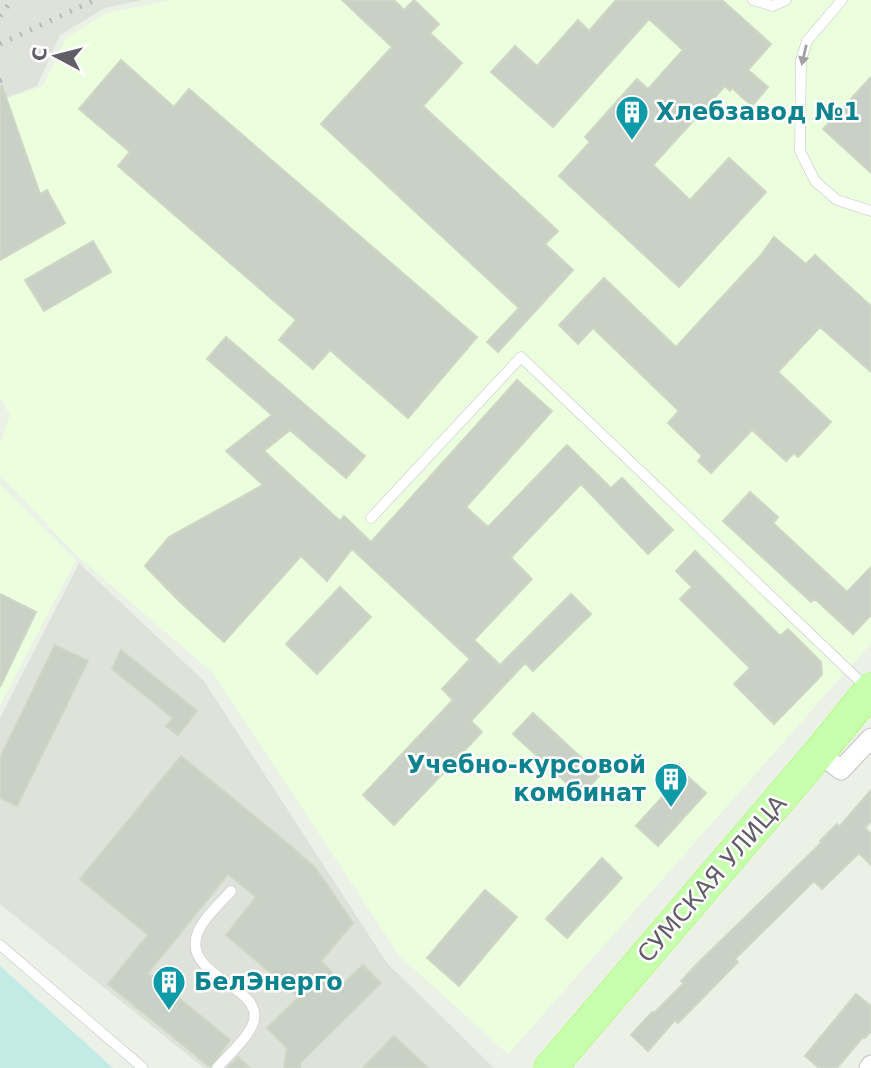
<svg xmlns="http://www.w3.org/2000/svg" width="871" height="1068" viewBox="0 0 871 1068" font-family="'DejaVu Sans',sans-serif">
	<style>
		.commercial { fill: #ebffde }
		.industrial { fill: #dfe2db }
		.green { fill: #c1ebe4 }
		.building { fill: #c9d0c5; stroke: #cdd7c4; stroke-width: 2 }
		.lines { fill: none; stroke-linecap: round; stroke-linejoin: round }
		.service-casing { stroke: #c4c0c8; stroke-width: 11 }
		.minor-casing { stroke: #c4c0c8; stroke-width: 21 }
		.primary-casing { stroke: #9efe53; stroke-width: 33 }
		.service { stroke: #fff; stroke-width: 10 }
		.minor { stroke: #fff; stroke-width: 19 }
		.primary { stroke: #c8ffae; stroke-width: 32 }
		.rail { stroke: #b9b8b9; stroke-width: 5; stroke-dasharray: 2 9; stroke-linecap: butt }
		.oneway { fill: #a19ea4 }
		.labels { text-anchor: middle; stroke-width: 5; stroke-linejoin: round; paint-order: stroke }
		.culture-label { font-size: 24px; font-weight: bold; fill: #0d838f; stroke: #fff; text-anchor: start }
		.street-label { font-size: 24px; fill: #625e68; stroke: #fff }
	</style>
	<rect width="100%" height="100%" fill="#ebf1e7"/>
	<path class="commercial" d="M172,0H871V643L508,1054L399,955L213,673L75,554L0,475V444L10,415L0,397V101L43,86L66,38L107,13Z
		M0,484L76,560L0,705Z"/>
	<path class="industrial" d="M0,0H143L105,8L60,35L37,86L0,100Z
		M79,563L204,681L387,963L494,1068H204L0,904V718Z"/>
	<path class="green" d="M0,966L113,1068H0Z"/>
	<path class="building" d="M342,0H394L404,10L414,0L439,24L430,33L462,63L423,106L558,231L545,244L573,270L498,352L487,342L519,308L321,124L392,47Z
		M616,0H722L771,44L748,70L768,87L752,106L732,88L730,91L725,86L653,165L690,200L729,158L766,192L679,287L559,176L590,142L585,137L637,79L648,89L683,50L649,19L553,127L491,72L515,46L537,66L578,20L589,31Z
		M121,60L174,107L189,89L477,337L408,418L330,350L313,369L279,340L296,320L118,166L130,152L79,109Z
		M871,77V173L823,129Z
		M0,86H2L40,194L47,190L65,223L0,260Z
		M774,237L806,264L815,255L871,306V372L820,327L778,372L831,422L798,457L794,453L786,461L752,430L711,473L698,461L702,456L668,423L679,411L593,328L578,344L559,325L604,278L676,347L761,255Z
		M93,241L111,272L44,311L25,280Z
		M226,337L365,456L346,478L290,430L264,451L340,521L344,516L371,542L517,380L552,411L466,507L488,527L567,445L611,488L622,478L673,530L648,554L581,484L516,552L511,558L532,579L474,640L500,665L571,594L591,614L533,671L525,663L471,721L482,732L394,825L363,795L453,700L442,689L470,659L352,549L327,581L301,556L224,642L178,600L145,566L169,537L263,485L226,451L272,415L207,359Z
		M750,492L778,517L773,523L847,592L871,567V615L853,634L815,599L811,602L723,521Z
		M695,551L780,636L788,629L821,662L822,674L818,679L774,724L734,684L750,668L680,599L692,587L676,571Z
		M340,587L371,617L317,674L286,644Z
		M0,594L36,612L0,687Z
		M55,645L88,661L17,806L0,798V758Z
		M121,650L197,711L178,735L166,726L173,718L112,669Z
		M533,713L600,775L581,796L513,734Z
		M181,756L292,847L315,868L328,886L353,923L321,961L343,984L363,965L381,983L301,1062L300,1068H284L287,1048L267,1028L299,997L226,935L256,897L228,874L148,973L230,1040L210,1067L108,984L148,935L80,879Z
		M684,773L706,793L658,846L636,826Z
		M871,790V821L865,828L871,834V865L859,853L822,889L814,881L735,959L738,962L678,1023L675,1020L648,1051L631,1035L652,1012L654,1013L684,983L681,981L698,963L821,843L820,841L837,824L839,827Z
		M602,858L622,878L567,938L546,919Z
		M485,890L517,917L459,986L427,958Z
		M856,994L871,1006V1031L865,1038L863,1037L837,1068H819L805,1056Z
		M394,1036L428,1068H363Z
		M238,1057L250,1068H227Z"/>
	<g class="lines">
		<defs>
			<path id="service" d="M753,0L773,6L786,0
				M842,0L807,41L801,60L800,151L815,181L837,200L871,211
				M371,518L521,357L867,688
				M0,945L143,1068
				M217,1068C228,1055 245,1041 252,1026C270,988 188,979 196,939C199,921 220,904 231,891"/>
			<path id="minor" d="M819,753L841,770L871,738
				M869,1068L871,1065"/>
			<path id="primary" d="M550,1068L819,753L871,689"/>
		</defs>
		<use href="#service" class="service-casing"/>
		<use href="#minor" class="minor-casing"/>
		<use href="#primary" class="primary-casing"/>
		<use href="#service" class="service"/>
		<use href="#minor" class="minor"/>
		<use href="#primary" class="primary"/>
		<path class="rail" d="M0,16L12,0
			M0,44L95,0
			M0,81L6,79"/>
	</g>
	<defs><path id="oneway-solid" d="M-6-.8H1V-3.2L6.5 0L1 3.2V.8H-6Z" transform="scale(1.75)"/></defs>
	<use class="oneway" href="#oneway-solid" transform="translate(804 55) rotate(103)"/>
	<defs>
		<symbol id="building-pin" viewBox="-11 -11 22 30"><path d="M0 17L-7.5 6A9.5 9.5 0 1 1 7.5 6Z" fill="#0f9aa8" stroke="#fff"/><path d="M-4-6H4V6H1V3H-1V6H-4ZM-2.5-4.3h1.7v1.8h-1.7ZM.8-4.3h1.7v1.8H.8ZM-2.5-1h1.7V.8h-1.7ZM.8-1h1.7V.8H.8Z" fill="#fff"/></symbol>
	</defs>
	<g fill-rule="evenodd">
		<use href="#building-pin" x="613" y="93" width="38" height="52"/>
		<use href="#building-pin" x="652" y="760" width="38" height="52"/>
		<use href="#building-pin" x="150" y="963" width="38" height="52"/>
	</g>
	<g class="labels">
		<g class="culture-label">
			<text x="656" y="120">Хлебзавод №1</text>
			<text x="646" y="773" text-anchor="end">Учебно-курсовой<tspan x="646" dy="28">комбинат</tspan></text>
			<text x="194" y="990">БелЭнерго</text>
		</g>
		<g class="street-label">
			<text transform="translate(712 879) rotate(-49)" y="8">СУМСКАЯ УЛИЦА</text>
		</g>
	</g>
	<g transform="translate(56 56) rotate(277)" stroke="#ffffff" stroke-width="5" paint-order="stroke">
	<path d="M0-5L12 26L0 18L-12 26Z" fill="#625e68"/>
	<text y="-10" font-size="19" font-weight="bold" text-anchor="middle" fill="#625e68">С</text>
	</g>
</svg>
